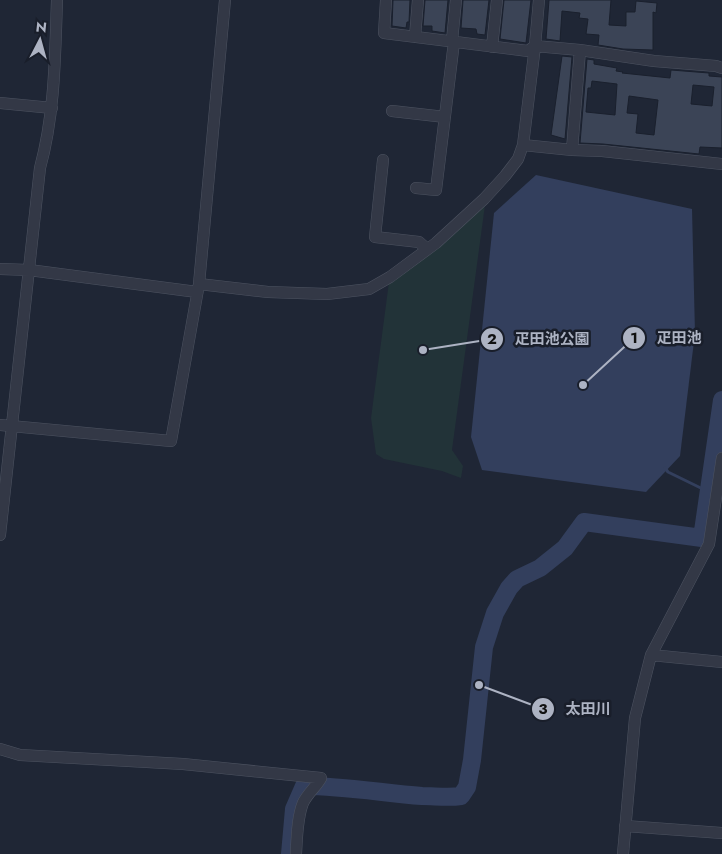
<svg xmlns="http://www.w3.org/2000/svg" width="722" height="854" viewBox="0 0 722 854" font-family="Jost,'Noto Sans JP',sans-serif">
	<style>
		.green { fill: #223338 }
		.water { fill: #333f5d }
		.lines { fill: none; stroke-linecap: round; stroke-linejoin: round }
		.stream { stroke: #333f5d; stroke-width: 3 }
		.river { stroke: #333f5d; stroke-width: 18 }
		.building { fill: #3b4456; stroke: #1a202d; fill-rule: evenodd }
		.minor-casing { stroke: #4d5361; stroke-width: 12 }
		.minor { stroke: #333846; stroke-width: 11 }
		.leader { fill: none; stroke: #adb3c3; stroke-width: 2 }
		.callout-dot { fill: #adb3c3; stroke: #191e2a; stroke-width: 2 }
		.mark-label { font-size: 15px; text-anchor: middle; font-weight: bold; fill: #111 }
		.callout-label { font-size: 15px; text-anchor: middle; font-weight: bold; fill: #adb3c3; stroke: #191e2a; stroke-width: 5; stroke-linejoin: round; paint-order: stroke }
	</style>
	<rect width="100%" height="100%" fill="#1f2635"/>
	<path class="green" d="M485,205L452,450L463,466L461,478L442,471L384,459L376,454L371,418L389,282Z"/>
	<path class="water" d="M536,175L692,209L695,333L680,456L646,492L482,470L471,437L494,213Z"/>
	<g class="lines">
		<path class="stream" d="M665,468L668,472L709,492L715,493"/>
		<path class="river" d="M290,854L294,809L304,786C344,786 383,793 422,796C435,796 448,798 461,796L467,787L472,760L484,647L495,613L509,588L517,579L540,568L565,548L584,522L702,538L722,400"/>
	</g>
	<path class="building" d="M393,0H410L409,22H407L406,28L392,26Z
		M425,0H448L445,33L432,31V26H423Z
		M463,0H489L485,35L477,34L476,29L461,28Z
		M504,0H531L526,43L500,39Z
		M549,0H611L609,25L626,26V12H635L636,1L657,3L656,13L653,12V50L623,49L598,45L599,35L586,34L588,19L579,18L580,13L562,11L560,41L546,39Z
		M562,56L572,57L565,139L551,135Z
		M587,59L594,60V64L617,68L616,71L623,72L622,73L670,78L671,70L709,73V76L722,77V148L700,147L699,154L603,144L580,143ZM592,81L617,84L615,115L586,112L588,88H591ZM693,85L714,87L712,106L691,104ZM629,96L658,100L654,135L636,133L638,114L627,113Z"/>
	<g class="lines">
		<defs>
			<path id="minor" d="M386,0L384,33L528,51L535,46L539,0
				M415,37L418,0
				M452,41L456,0
				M492,47L497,0
				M0,103L52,108
				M392,111L445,117
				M523,145L572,150L602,151L722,164
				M572,150L580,50
				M383,160L375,237L419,242L427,249
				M416,188L436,190L454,42
				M0,269L29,270L197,292
				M199,284L268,292L327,294L369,289L390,277L436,243L484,199L505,176L518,159L523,145L535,46L580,50L654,61L716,66L722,68
				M0,425L171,441L199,284L225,0
				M0,535L40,168C55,113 55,56 57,0
				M651,655L722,662
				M0,749L20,755L183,764L321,778C316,787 307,794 303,803C297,818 297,838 296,854
				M625,826L722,833
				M623,854L635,718L651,655L709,544L722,458"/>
		</defs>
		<use href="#minor" class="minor-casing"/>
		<use href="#minor" class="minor"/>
	</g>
	<path class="leader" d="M583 385L634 338M423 350L492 339M479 685L543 709"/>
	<g class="callout-dot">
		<circle cx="583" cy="385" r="5"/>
		<circle cx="423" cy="350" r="5"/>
		<circle cx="479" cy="685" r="5"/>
		<circle cx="634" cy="338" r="12"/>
		<circle cx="492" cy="339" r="12"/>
		<circle cx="543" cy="709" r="12"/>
	</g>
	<g class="mark-label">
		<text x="634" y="343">1</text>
		<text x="492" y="344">2</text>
		<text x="543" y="714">3</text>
	</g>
	<g class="callout-label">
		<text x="679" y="343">疋田池</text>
		<text x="552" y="344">疋田池公園</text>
		<text x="588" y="714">太田川</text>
	</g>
	<g transform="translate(40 40) rotate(6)" stroke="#191e2a" stroke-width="4" paint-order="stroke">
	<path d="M0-4L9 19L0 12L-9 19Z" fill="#adb3c3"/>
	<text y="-8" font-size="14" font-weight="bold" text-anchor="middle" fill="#adb3c3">N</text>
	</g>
</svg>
